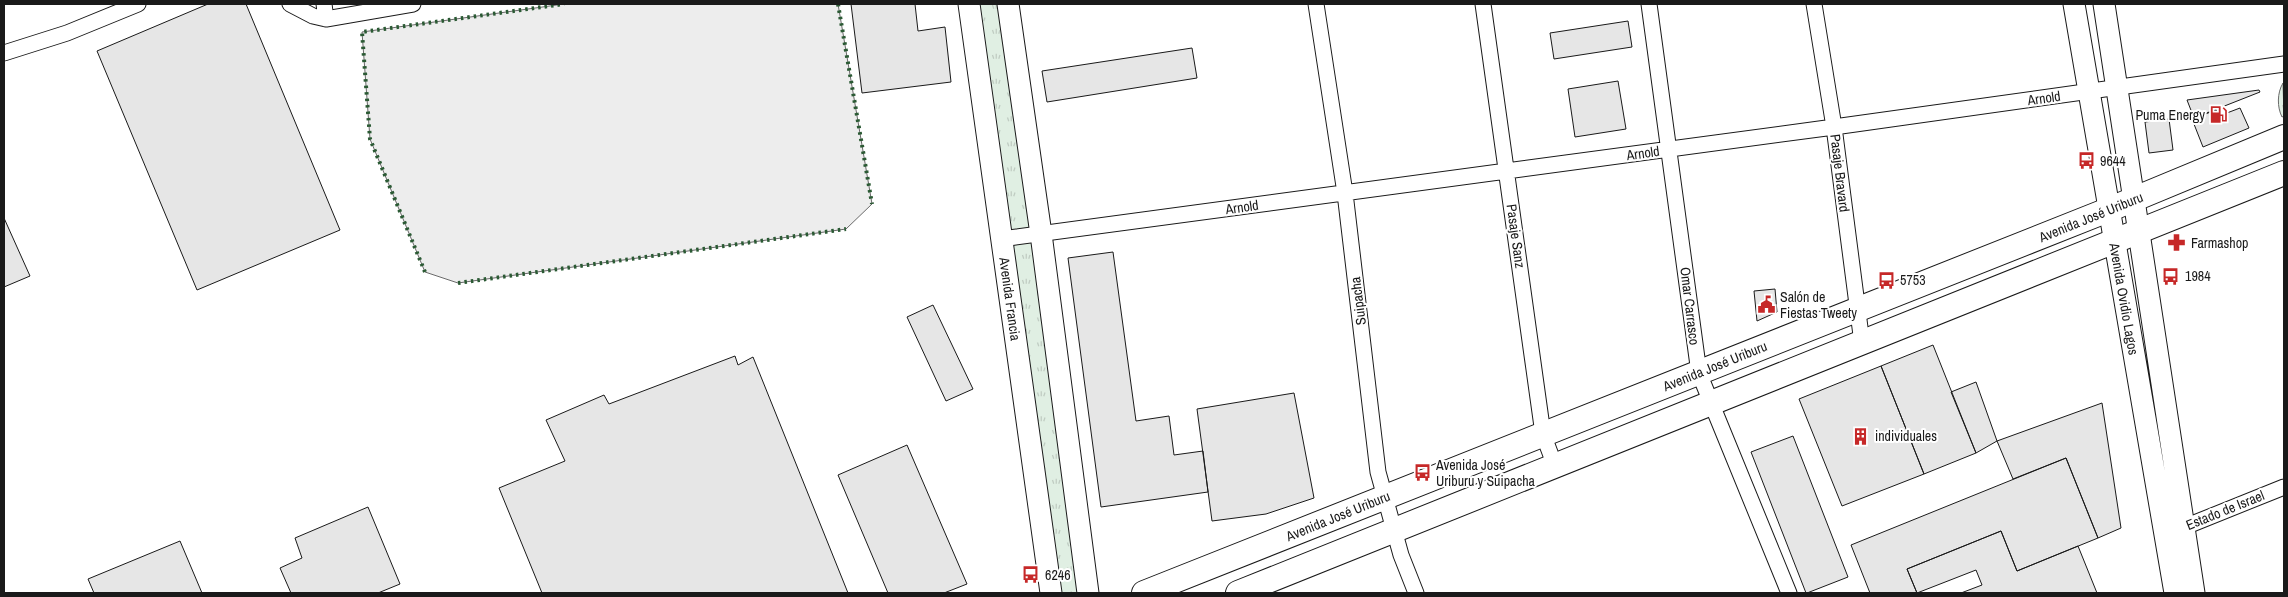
<svg xmlns="http://www.w3.org/2000/svg" width="2288" height="597" viewBox="0 0 2288 597" font-family="'Archivo Narrow',sans-serif">
	<style>
		.grass { fill: url(#grass-tufts); stroke: #6a6a6a }
		.parking { fill: #ededed; stroke: #6a6a6a }
		.building { fill: #e6e6e6; stroke: #1a1a1a }
		.lines { fill: none; stroke-linecap: round; stroke-linejoin: round }
		.street-casing { stroke: #1a1a1a; stroke-width: 17 }
		.secondary-casing { stroke: #1a1a1a; stroke-width: 23 }
		.primary-casing { stroke: #1a1a1a; stroke-width: 26 }
		.street { stroke: #fff; stroke-width: 15 }
		.secondary { stroke: #fff; stroke-width: 21 }
		.primary { stroke: #fff; stroke-width: 24 }
		.hedge { stroke: #2b5a34; stroke-width: 4; stroke-dasharray: 2.5 4; stroke-linecap: butt }
		.labels { text-anchor: middle; stroke-width: 4; stroke-linejoin: round; paint-order: stroke }
		.street-label { font-size: 14px; fill: #1a1a1a; stroke: #fff }
		.poi-label { font-size: 14px; fill: #1a1a1a; stroke: #fff; text-anchor: start }
	</style>
	<defs>
		<pattern id="grass-tufts" width="24" height="20" patternUnits="userSpaceOnUse" patternTransform="scale(1.25)"><rect width="24" height="20" fill="#e0efe3"/><path d="M3 7l-1-3M5 7V3M7 7l1-3M15 17l-1-3M17 17v-4M19 17l1-3" fill="none" stroke="#c0ccc2"/></pattern>
	</defs>
	<rect width="100%" height="100%" fill="#fff"/>
	<path class="grass" d="M969,4H1008L1088,593H1051Z
		M2283,83L2284,116L2282,117C2277,107 2277,93 2283,83Z"/>
	<path class="parking" d="M564,4H838L872,204L846,229L458,283L425,272L370,139L362,32Z"/>
	<path class="building" d="M208,4H246L340,230L197,290L97,51Z
		M851,4H915L918,31L945,27L951,82L862,93Z
		M1628,21L1632,47L1554,59L1550,33Z
		M1192,48L1197,78L1047,102L1042,71Z
		M1618,81L1626,129L1575,137L1568,89Z
		M2259,90L2260,92L2194,118L2187,100Z
		M2240,108L2249,128L2203,147L2192,119L2216,110L2219,116Z
		M2169,119L2173,150L2149,153L2145,122Z
		M4,218L30,276L4,287Z
		M1113,252L1136,421L1169,416L1174,455L1203,451L1208,492L1101,507L1068,258Z
		M1775,289L1777,312L1757,321L1754,291Z
		M933,305L973,389L946,401L907,317Z
		M1933,345L1976,453L1924,474L1881,366Z
		M735,356L738,365L753,357L848,593H542L499,488L565,461L546,420L604,395L609,404Z
		M1881,366L1924,474L1842,506L1799,399Z
		M1976,382L1997,441L1976,453L1951,392Z
		M1294,393L1314,498L1266,514L1212,521L1197,409Z
		M2102,403L2121,528L2098,538L2066,458L2013,479L1997,441Z
		M1793,436L1848,577L1807,593H1806L1751,452Z
		M907,445L967,584L944,593H888L838,475Z
		M2066,458L2098,538L2017,571L2001,531L1907,569L1917,593H1870L1851,545Z
		M368,507L400,584L378,593H291L280,568L302,558L295,538Z
		M2001,531L2017,571L2078,546L2097,593H1961L1982,585L1976,570L1917,593L1907,569Z
		M180,541L202,593H94L88,579Z"/>
	<g class="lines">
		<defs>
			<path id="street" d="M290,4L313,16L326,19L413,4
				M324,4L326,19
				M1316,4L1345,193L1378,472L1401,555L1416,593
				M1483,4L1543,434L1555,466
				M1649,4L1699,373L1789,593
				M1814,4L1834,127L1862,343
				M4,53L67,33L138,4
				M1001,239L1834,127L2284,64
				M2177,530L2284,487"/>
			<path id="secondary" d="M969,4L1051,593
				M1008,4L1041,234L1088,593
				M2074,4L2175,593
				M2104,4L2194,593"/>
			<path id="primary" d="M1144,593L2108,210L2284,137
				M1238,593L2284,173"/>
		</defs>
		<use href="#street" class="street-casing"/>
		<use href="#secondary" class="secondary-casing"/>
		<use href="#primary" class="primary-casing"/>
		<use href="#street" class="street"/>
		<use href="#secondary" class="secondary"/>
		<use href="#primary" class="primary"/>
		<path class="hedge" d="M838,4L872,204
			M425,272L370,139L362,32L564,4
			M458,283L846,229"/>
	</g>
	<defs>
		<symbol id="fuel-bare" viewBox="-9 -9 18 18"><path d="M-5.5-6h7V0h2V4h1.3V-2.5L3-4.5l.8-.8L6-3V5H2.5V1h-1V6h-7ZM-4.2-4.7v3.2H.2V-4.7Z" fill="#c62828" stroke="#fff" stroke-width="2.5" paint-order="stroke"/></symbol>
		<symbol id="bus-bare" viewBox="-9 -9 18 18"><path d="M-5-6H5V4H4V6H2V4H-2V6H-4V4H-5ZM-3.5-4V0h7V-4ZM-3.5 1.2v1.5H-2V1.2ZM2 1.2v1.5H3.5V1.2Z" fill="#c62828" stroke="#fff" stroke-width="2.5" paint-order="stroke"/></symbol>
		<symbol id="pharmacy-bare" viewBox="-9 -9 18 18"><path d="M-2-6h4v4h4v4h-4v4h-4v-4h-4v-4h4Z" fill="#c62828" stroke="#fff" stroke-width="2.5" paint-order="stroke"/></symbol>
		<symbol id="civic-bare" viewBox="-9 -9 18 18"><path d="M-.6-6.5H3V-4.5H.6V-3L4-1V1h2V6H-6V1h2V-1L-.6-3ZM-1.2 2.5V6h2.4V2.5Z" fill="#c62828" stroke="#fff" stroke-width="2.5" paint-order="stroke"/></symbol>
		<symbol id="building-bare" viewBox="-9 -9 18 18"><path d="M-4-6H4V6H1V3H-1V6H-4ZM-2.5-4.3h1.7v1.8h-1.7ZM.8-4.3h1.7v1.8H.8ZM-2.5-1h1.7V.8h-1.7ZM.8-1h1.7V.8H.8Z" fill="#c62828" stroke="#fff" stroke-width="2.5" paint-order="stroke"/></symbol>
	</defs>
	<g fill-rule="evenodd">
		<use href="#fuel-bare" x="2206" y="102" width="25" height="25"/>
		<use href="#bus-bare" x="2074" y="148" width="25" height="25"/>
		<use href="#pharmacy-bare" x="2164" y="230" width="25" height="25"/>
		<use href="#bus-bare" x="2158" y="264" width="25" height="25"/>
		<use href="#bus-bare" x="1874" y="268" width="25" height="25"/>
		<use href="#civic-bare" x="1754" y="292" width="25" height="25"/>
		<use href="#building-bare" x="1848" y="424" width="25" height="25"/>
		<use href="#bus-bare" x="1410" y="460" width="25" height="25"/>
		<use href="#bus-bare" x="1018" y="562" width="25" height="25"/>
	</g>
	<g class="labels">
		<g class="street-label">
			<text transform="translate(2044 98) rotate(-8)" y="5">Arnold</text>
			<text transform="translate(1643 153) rotate(-8)" y="5">Arnold</text>
			<text transform="translate(1840 173) rotate(83)" y="5">Pasaje Bravard</text>
			<text transform="translate(1242 207) rotate(-8)" y="5">Arnold</text>
			<text transform="translate(2091 217) rotate(-22)" y="5">Avenida José Uriburu</text>
			<text transform="translate(1516 236) rotate(82)" y="5">Pasaje Sanz</text>
			<text transform="translate(1010 299) rotate(82)" y="5">Avenida Francia</text>
			<text transform="translate(2124 299) rotate(80)" y="5">Avenida Ovidio Lagos</text>
			<text transform="translate(1358 301) rotate(-97)" y="5">Suipacha</text>
			<text transform="translate(1690 306) rotate(83)" y="5">Omar Carrasco</text>
			<text transform="translate(1715 366) rotate(-22)" y="5">Avenida José Uriburu</text>
			<text transform="translate(2225 510) rotate(-22)" y="5">Estado de Israel</text>
			<text transform="translate(1338 516) rotate(-22)" y="5">Avenida José Uriburu</text>
		</g>
		<g class="poi-label">
			<text x="2205" y="120" text-anchor="end">Puma Energy</text>
			<text x="2100" y="166">9644</text>
			<text x="2191" y="248">Farmashop</text>
			<text x="2185" y="281">1984</text>
			<text x="1900" y="285">5753</text>
			<text x="1780" y="302">Salón de<tspan x="1780" dy="16">Fiestas Tweety</tspan></text>
			<text x="1875" y="441">individuales</text>
			<text x="1436" y="470">Avenida José<tspan x="1436" dy="16">Uriburu y Suipacha</tspan></text>
			<text x="1045" y="580">6246</text>
		</g>
	</g>
	<rect width="2288" height="597" fill="none" stroke="#1a1a1a" stroke-width="10"/>
</svg>
